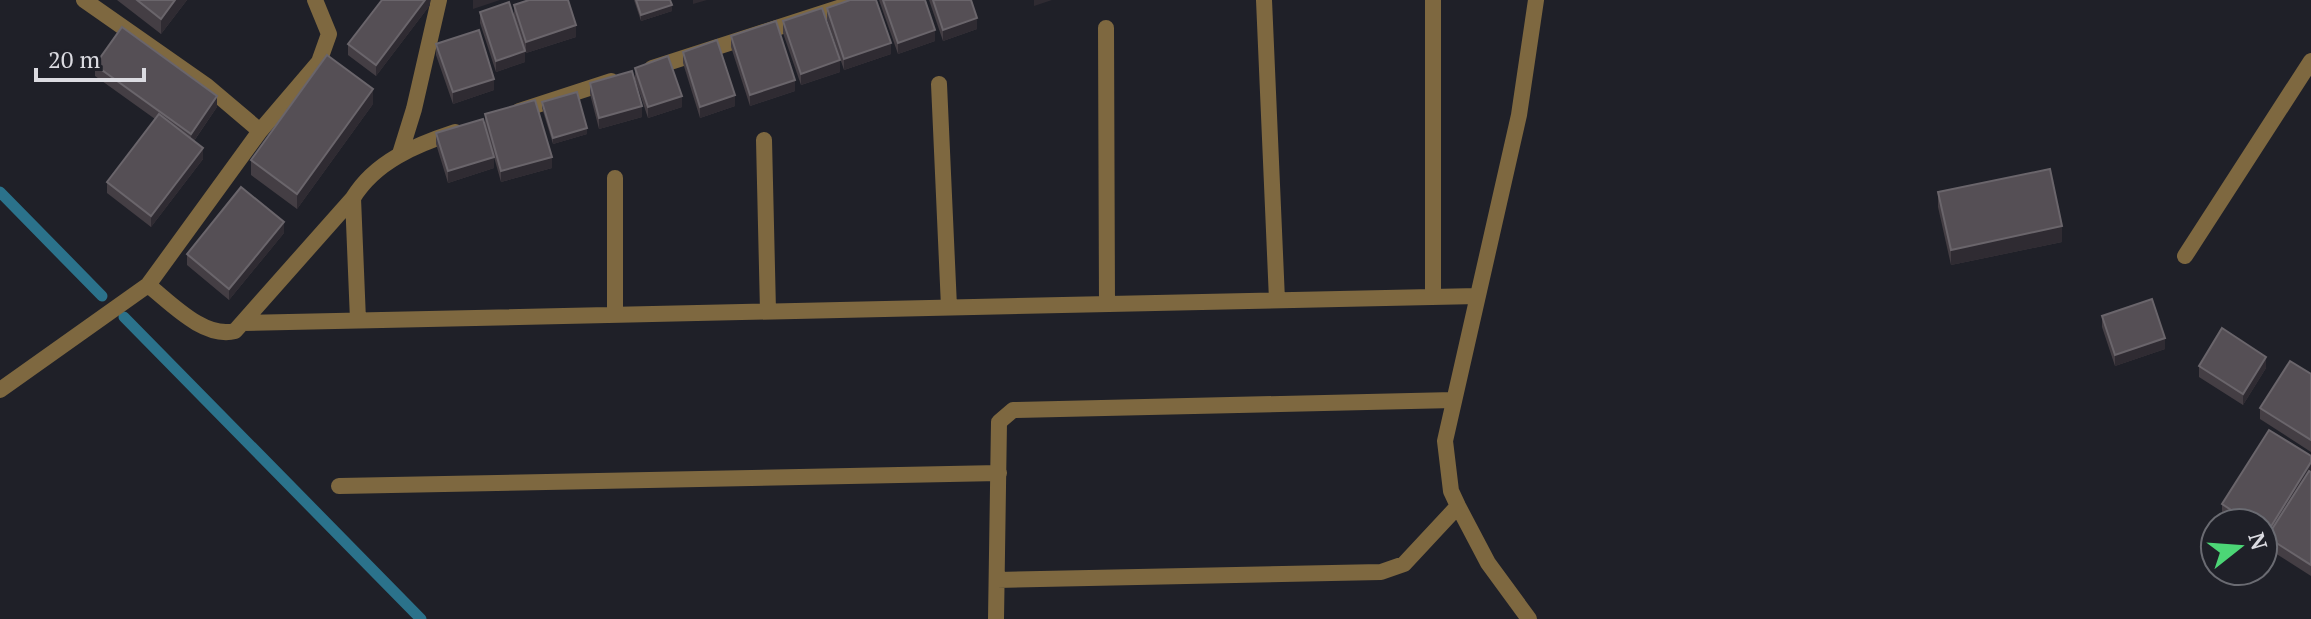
<svg xmlns="http://www.w3.org/2000/svg" width="2311" height="619" viewBox="0 0 2311 619" font-family="'PT Serif',serif">
	<style>
		.lines { fill: none; stroke-linecap: round; stroke-linejoin: round }
		.stream { stroke: #2b728b; stroke-width: 11 }
		.minor { stroke: #7e6840; stroke-width: 16 }
		.wall { fill: #443e44 }
		.shaded-wall { fill: #2f2b32 }
		.building { fill: #554f55; stroke: #6a656b; stroke-width: 2 }
	</style>
	<rect width="100%" height="100%" fill="#1f2028"/>
	<g class="lines">
		<path class="stream" d="M0,192L102,296
			M124,317L421,619"/>
		<path class="minor" d="M84,0L207,86L260,131
			M1264,0L1277,300
			M1433,0V297
			M1106,28L1107,304
			M652,68L863,0
			M939,84L949,307
			M519,111L611,81
			M764,140L768,311
			M400,154L414,109L439,0
			M615,178V315
			M353,198L358,320
			M2185,256L2311,61
			M148,285L260,131L319,62L329,34L315,0
			M243,323L1478,296
			M0,390L148,285C171,303 204,339 235,331L353,198C375,162 415,145 455,132
			M339,486L999,473
			M997,580L1381,572L1404,564L1458,506
			M996,619L999,422L1013,410L1454,400
			M1529,619L1488,563L1458,506L1451,491L1445,441L1519,115L1536,0"/>
	</g>
	<path class="wall" d="M117,0H187L161,34Z
		M430,0V5L376,76L348,55V44Z
		M634,0H670L672,11L641,21Z
		M879,0H925L935,41L898,54Z
		M929,0H971L977,29L943,41Z
		M514,5L576,37L526,53L514,16Z
		M827,8L891,54L844,70L827,19Z
		M480,12L525,62L496,72L480,23Z
		M783,21L840,72L801,85L783,33Z
		M731,36L795,91L750,106L731,47Z
		M436,44L494,90L453,104L436,55Z
		M683,52L735,106L700,118L683,63Z
		M95,65L217,107L194,141L203,159L151,227L107,193V182L155,119L95,76Z
		M635,68L682,107L648,118L635,79Z
		M590,83L642,117L599,129L590,94Z
		M542,102L587,134L553,144L542,108Z
		M373,104L297,209L251,175V160Z
		M485,114L552,168L501,182L494,157V168L448,183L436,144V133L485,125Z
		M1938,192L2062,242L1951,265L1938,207Z
		M284,233L229,300L187,265V254Z
		M2102,316L2165,349L2115,366L2102,327Z
		M2199,366L2266,368L2243,405L2199,377Z
		M2311,374V452L2260,419V408Z
		M2311,456V576L2267,548V543L2263,542V523H2234L2222,515V504Z"/>
	<path class="shaded-wall" d="M175,0H187L161,34V19Z
		M425,0H430V5L376,76V65Z
		M473,0H500L473,9Z
		M693,0H707L693,4Z
		M1034,0H1052L1034,6Z
		M672,5V11L641,21V15Z
		M977,18V29L943,41V30Z
		M576,25V37L526,53V42Z
		M935,30V41L898,54V43Z
		M891,43V54L844,70V59Z
		M525,51V62L496,72V61Z
		M840,60V72L801,85V74Z
		M494,79V90L453,104V92Z
		M795,80V91L750,106V95Z
		M373,89V104L297,209V194Z
		M735,95V106L700,118V107Z
		M217,96V107L191,145V134Z
		M682,96V107L648,118V107Z
		M642,106V117L599,129V118Z
		M587,128V134L553,144V138Z
		M203,148V159L151,227V216Z
		M494,157V168L448,183V171Z
		M552,157V168L501,182V171Z
		M284,222V233L229,300V289Z
		M2062,226V242L1951,265V250Z
		M2165,338V349L2115,366V355Z
		M2266,357V368L2243,405V394Z
		M2311,462V474L2267,537V544V533Z"/>
	<path class="building" d="M137,0H175L161,19Z
		M382,0H425L376,65L348,44Z
		M529,0H568L576,25L526,42L514,5Z
		M636,0H670L672,5L641,15Z
		M850,0H876L891,43L844,59L827,8Z
		M883,0H925L935,30L898,43Z
		M933,0H971L977,18L943,30Z
		M509,2L525,51L496,61L480,12Z
		M822,8L840,60L801,74L783,21Z
		M776,21L795,80L750,95L731,36Z
		M122,27L217,96L191,134L95,65Z
		M479,30L494,79L453,92L436,44Z
		M717,40L735,95L700,107L683,52Z
		M327,55L373,89L297,194L251,160Z
		M668,56L682,96L648,107L635,68Z
		M632,71L642,106L599,118L590,83Z
		M577,92L587,128L553,138L542,102Z
		M535,100L552,157L501,171L485,114Z
		M159,114L203,148L151,216L107,182Z
		M483,119L494,157L448,171L436,133Z
		M2050,169L2062,226L1951,250L1938,192Z
		M241,187L284,222L229,289L187,254Z
		M2152,299L2165,338L2115,355L2102,316Z
		M2222,328L2266,357L2243,394L2199,366Z
		M2290,361L2311,374V440L2260,408Z
		M2269,430L2311,456V462L2267,533L2263,531V523H2251L2222,504Z
		M2309,471L2311,472V565L2267,537Z"/>
	<g transform="translate(2239 547) rotate(73)"><circle r="38" fill="#1f2028" stroke="#6a6b72" stroke-width="2"/>
	<path d="M0-6L14 30L0 20L-14 30Z" fill="#4cd676"/>
	<text y="-12" font-size="22" font-weight="bold" text-anchor="middle" fill="#dbdbe1">N</text>
	</g>
	<path d="M36 68v12h108v-12" fill="none" stroke="#dbdbe1" stroke-width="4"/>
	<text x="48" y="68" font-size="24" fill="#dbdbe1" stroke="#1f2028" stroke-width="6" paint-order="stroke">20 m</text>
</svg>
